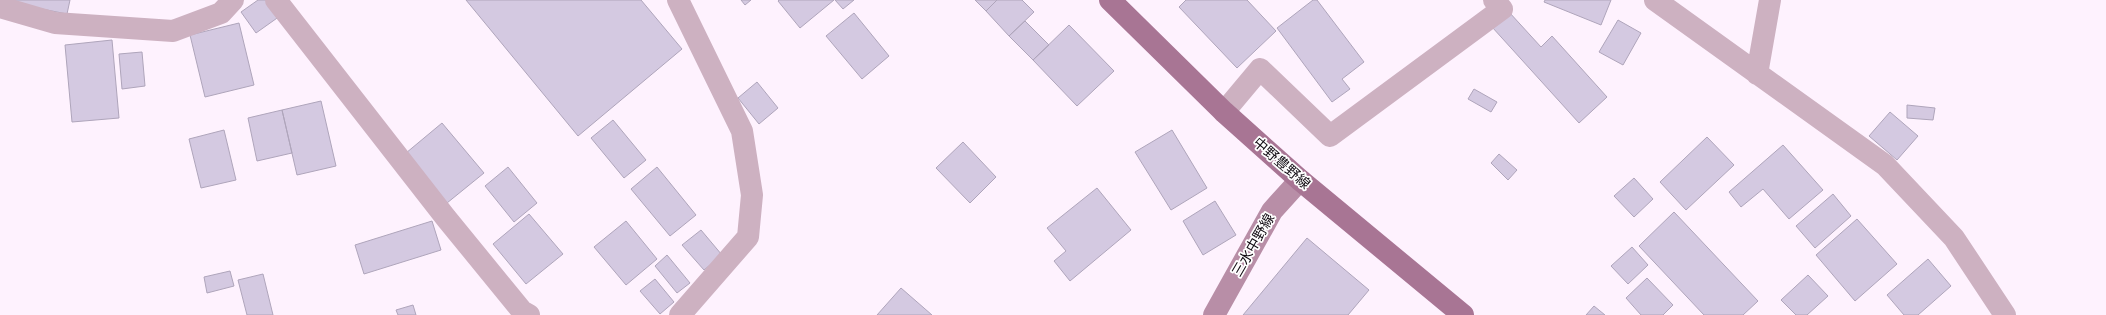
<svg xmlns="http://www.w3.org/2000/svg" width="2106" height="315" viewBox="0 0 2106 315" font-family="'Varela Round','Noto Sans JP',sans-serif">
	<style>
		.building { fill: #d4c9e1; stroke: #afa5bb }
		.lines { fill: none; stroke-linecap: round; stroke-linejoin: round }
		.minor { stroke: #cdb1c1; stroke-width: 22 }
		.secondary { stroke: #b88ea7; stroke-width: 22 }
		.primary { stroke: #a87594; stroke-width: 22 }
		.labels { text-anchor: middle; stroke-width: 3.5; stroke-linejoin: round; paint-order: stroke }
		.street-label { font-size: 14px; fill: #110b12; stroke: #fff }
	</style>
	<rect width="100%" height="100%" fill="#fef2fe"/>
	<path class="building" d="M8,0H70L67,14L7,2Z
		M258,0H269L280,16L256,33L241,12Z
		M466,0H641L682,49L578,136Z
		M741,0H751L745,5Z
		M779,0H834L800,28L778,1Z
		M835,0H854L843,9Z
		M975,0H997L986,11Z
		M997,0H1022L1034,12L1009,36L986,11Z
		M1186,0H1247L1276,31L1237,68L1179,7Z
		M1313,0H1317L1364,62L1342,79L1350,89L1332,102L1277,28Z
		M1545,0H1611L1601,25L1544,2Z
		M1509,12L1541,47L1552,36L1607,97L1579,123L1492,27Z
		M854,13L889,56L862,79L826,36Z
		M1618,20L1641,33L1623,65L1599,52Z
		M1025,21L1049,45L1033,60L1009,36Z
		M239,23L254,85L205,97L190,35Z
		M1069,25L1114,71L1077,106L1033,60Z
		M112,40L119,118L72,122L65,45Z
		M142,52L145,86L122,89L119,54Z
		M757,82L778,108L759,124L738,98Z
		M1474,89L1497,102L1491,112L1468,99Z
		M321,101L336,166L297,175L282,110Z
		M1907,105L1935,108L1933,120L1907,118Z
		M282,110L292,153L257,161L248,118Z
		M1890,112L1918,136L1897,160L1869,136Z
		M613,120L646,160L624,178L591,138Z
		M442,123L484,173L447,203L406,153Z
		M224,130L236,180L201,188L189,139Z
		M1172,130L1207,188L1171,210L1135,152Z
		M1707,137L1734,165L1686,210L1660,182Z
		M963,142L996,177L970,203L936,168Z
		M1783,145L1823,190L1789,219L1763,189L1741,207L1729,192Z
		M1499,154L1517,170L1508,180L1491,163Z
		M508,167L537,203L514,222L485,186Z
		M657,167L696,215L670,236L631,189Z
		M1634,178L1653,199L1634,217L1614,196Z
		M1097,188L1131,230L1070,281L1054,261L1066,251L1047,228Z
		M1833,194L1851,216L1815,248L1796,226Z
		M1215,201L1236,235L1203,255L1183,221Z
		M1674,212L1758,301L1743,315H1704L1639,246Z
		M529,214L563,254L526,284L493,244Z
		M1857,219L1897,264L1855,301L1816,255Z
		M432,221L441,250L364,274L355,245Z
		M626,221L657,259L626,285L594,247Z
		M701,230L722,255L704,270L682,245Z
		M1307,238L1369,290L1348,315H1243Z
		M1632,247L1648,265L1628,284L1611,266Z
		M667,255L690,283L677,293L655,266Z
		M1928,259L1951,286L1918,315H1904L1887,295Z
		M230,271L234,286L207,293L204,277Z
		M263,274L273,315H247L238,280Z
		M1808,275L1828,296L1807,315H1796L1781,300Z
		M1647,278L1673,305L1663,315H1641L1626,298Z
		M655,279L674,302L660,314L640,291Z
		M901,288L932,315H877Z
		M413,305L416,315H398L396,310Z
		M1594,306L1605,315H1586Z"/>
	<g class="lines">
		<path class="minor" d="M276,0L446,218L522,311L529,315
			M678,0L742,131L752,195L748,237L680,315
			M1655,0L1885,165L1954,238L2005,315
			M0,7L55,23L173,31L221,13L233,0
			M1757,74L1770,0
			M1224,112L1260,69L1330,136L1502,9L1494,0"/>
		<path class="secondary" d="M1214,315L1272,211L1300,180"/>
		<path class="primary" d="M1110,0L1224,112L1300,180L1463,315"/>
	</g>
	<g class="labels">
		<g class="street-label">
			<text transform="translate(1282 163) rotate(41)" y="5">中野豊野線</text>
			<text transform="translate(1253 245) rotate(-60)" y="5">三水中野線</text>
		</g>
	</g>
</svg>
